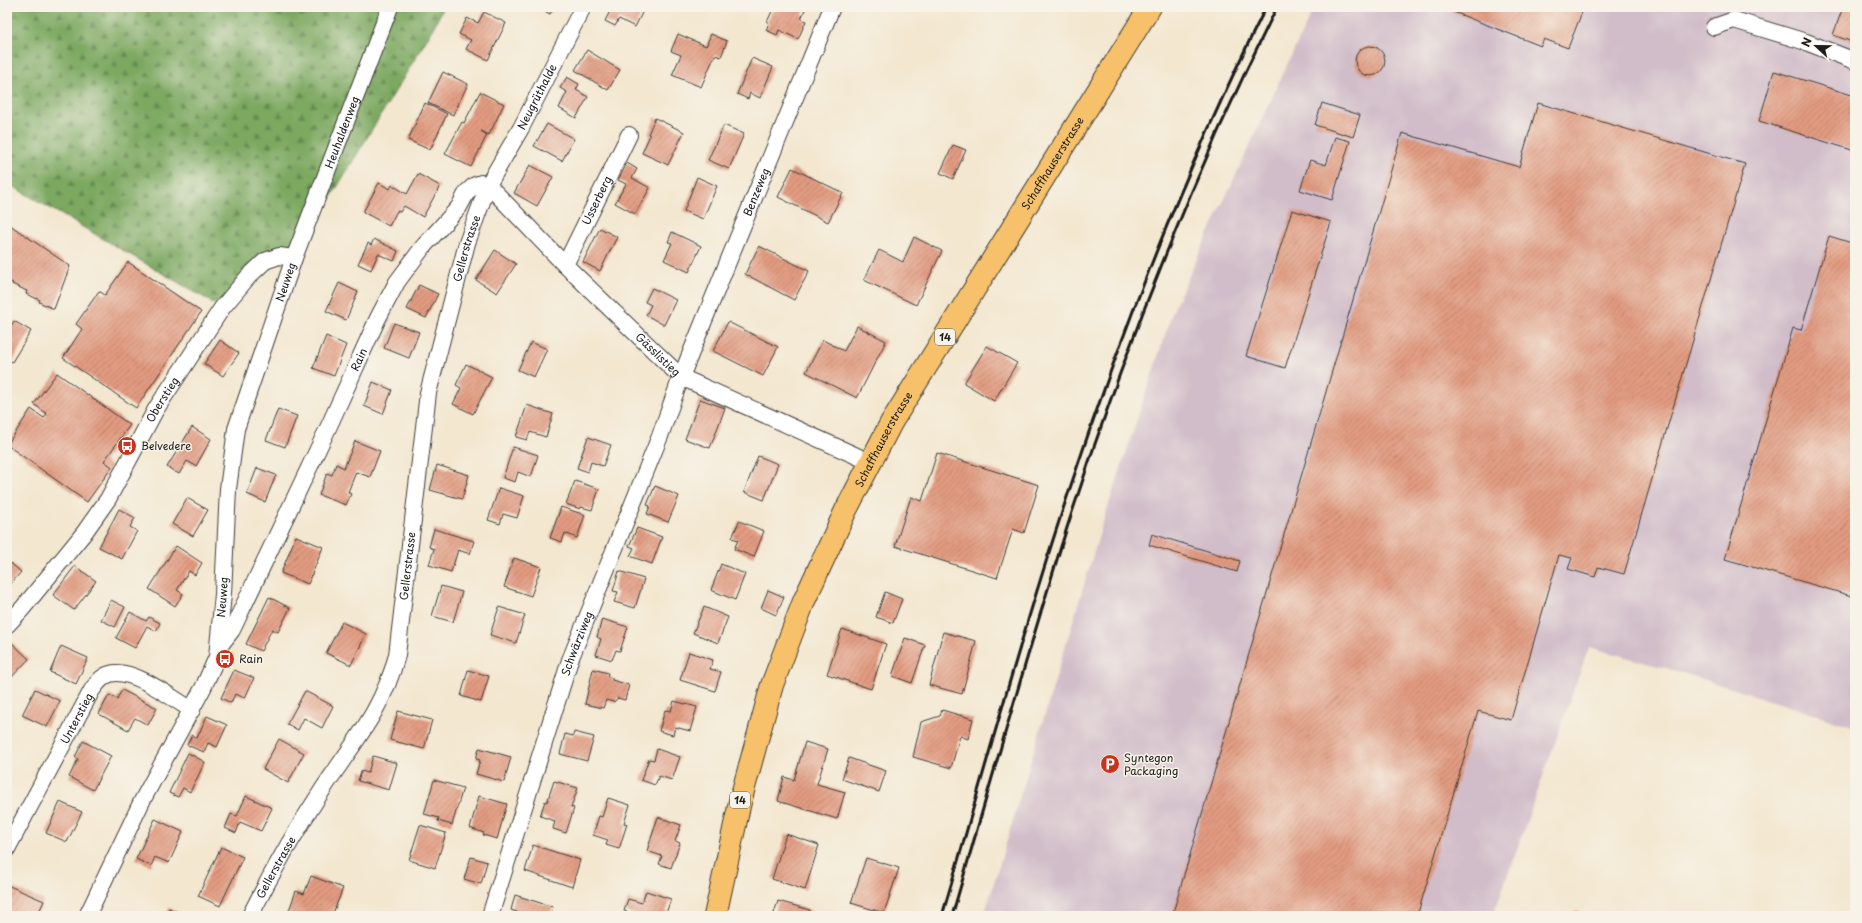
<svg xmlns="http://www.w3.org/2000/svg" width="1862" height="923" viewBox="0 0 1862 923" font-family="'Playpen Sans',sans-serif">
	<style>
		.industrial { fill: #d1bdc9 }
		.forest { fill: url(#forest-firs); stroke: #4c623e }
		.building { fill: url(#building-hatch) }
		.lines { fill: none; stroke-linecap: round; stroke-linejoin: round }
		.minor-casing { stroke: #3c3a37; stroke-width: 18 }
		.primary-casing { stroke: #3c3a37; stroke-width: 24 }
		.minor { stroke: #fff; stroke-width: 16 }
		.primary { stroke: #f6c16b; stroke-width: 22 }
		.rail { stroke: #1c1c1c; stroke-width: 3 }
		.labels { text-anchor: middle; stroke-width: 3; stroke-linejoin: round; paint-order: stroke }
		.shield { fill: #f7f3e8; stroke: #5e5c59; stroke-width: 1 }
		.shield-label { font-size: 10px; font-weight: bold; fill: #1c1c1c }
		.street-label { font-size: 11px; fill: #1c1c1c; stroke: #f7f3e8 }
		.poi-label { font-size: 11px; fill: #1c1c1c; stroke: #f7f3e8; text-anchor: start }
	</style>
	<defs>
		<pattern id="forest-firs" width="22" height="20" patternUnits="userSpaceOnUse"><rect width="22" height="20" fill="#7ba861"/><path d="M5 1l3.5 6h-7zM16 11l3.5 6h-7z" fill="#64884f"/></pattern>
		<pattern id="building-hatch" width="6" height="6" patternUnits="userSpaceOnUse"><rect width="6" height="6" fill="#e29b81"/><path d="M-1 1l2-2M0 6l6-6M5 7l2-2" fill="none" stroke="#b67e69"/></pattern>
	</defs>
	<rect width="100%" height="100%" fill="#f7f3e8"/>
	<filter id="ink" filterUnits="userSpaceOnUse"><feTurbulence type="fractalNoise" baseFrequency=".025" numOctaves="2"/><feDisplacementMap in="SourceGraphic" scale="8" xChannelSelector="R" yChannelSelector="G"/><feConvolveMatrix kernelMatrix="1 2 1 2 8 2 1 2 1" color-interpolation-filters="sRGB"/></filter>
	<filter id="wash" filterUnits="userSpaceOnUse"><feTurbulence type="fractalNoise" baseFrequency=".012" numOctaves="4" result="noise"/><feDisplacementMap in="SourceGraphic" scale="16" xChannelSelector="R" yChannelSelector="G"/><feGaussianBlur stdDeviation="0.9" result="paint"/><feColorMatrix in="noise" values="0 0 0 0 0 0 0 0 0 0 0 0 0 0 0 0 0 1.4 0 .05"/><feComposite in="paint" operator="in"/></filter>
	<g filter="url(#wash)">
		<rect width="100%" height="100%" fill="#f3e7d0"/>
		<path class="industrial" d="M1314,7H1855V727L1680,672L1589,647L1493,916H984L1103,522L1174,308Z"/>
		<path class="forest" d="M7,7H444L427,39L294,258L279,256L222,308L7,183Z"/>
		<g id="blocks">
			<path class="building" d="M536,7H554L550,14Z
				M612,7H645L635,27L619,19L615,26L605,21Z
				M774,7H806L801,19L806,21L798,39L779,30L777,35L766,30L769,23L767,22Z
				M1441,7H1584L1568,48L1544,39L1541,46Z
				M1843,7H1855V43L1833,35Z
				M484,12L506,23L488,60L466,49L471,40L459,34L467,18L478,23Z
				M678,34L706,46L711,34L727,41L721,57L715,55L701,87L672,75L681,55L671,51Z
				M1355 61a15 15 0 1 1 30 0a15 15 0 1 1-30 0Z
				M587,50L620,70L608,90L575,70Z
				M752,58L773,67L760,98L750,93L748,99L737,94Z
				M1774,71L1855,96V151L1759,121Z
				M443,72L468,84L453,115L428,103Z
				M567,77L579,84L576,90L588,97L576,118L559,108L567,92L560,88Z
				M480,92L504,104L489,135L481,131L487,135L471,167L445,154L462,122L464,123Z
				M425,103L447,114L430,150L408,140Z
				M1322,103L1360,115L1353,137L1315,125Z
				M1538,103L1745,164L1624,574L1598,567L1595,577L1568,569L1572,558L1559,555L1511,720L1478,711L1417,916H1172L1402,133L1519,167Z
				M655,118L684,132L668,165L642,153L650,135L648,134Z
				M547,124L574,139L562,161L534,146Z
				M724,125L744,134L729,169L708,160Z
				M1335,137L1350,141L1332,200L1300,190L1310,160L1326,165Z
				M953,145L966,150L953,179L940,173Z
				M627,163L637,169L632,178L650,188L635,214L615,203L626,184L618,180Z
				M530,165L553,177L537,206L514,193Z
				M792,168L843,193L828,222L778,197Z
				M418,174L440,186L423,217L404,206L400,212L397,211L389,226L363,212L379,183L390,189L392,185L407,194Z
				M697,177L717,186L703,219L684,211Z
				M1292,210L1331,222L1285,368L1246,356Z
				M7,223L70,266L54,309L39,302L40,300L26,294L27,291L12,284L13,283L7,280Z
				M600,228L617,237L600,271L583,262Z
				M672,232L701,246L689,272L664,260L672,243L668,242Z
				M1829,236L1855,244V597L1725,559L1793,328L1801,330Z
				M914,237L942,251L916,305L864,280L879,250L903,262Z
				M374,239L398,251L394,261L378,254L371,270L358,264L368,243L371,245Z
				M759,246L809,271L794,300L745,274Z
				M495,250L516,264L497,293L476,280Z
				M128,262L201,312L136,408L63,358L82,329L76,324L99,291L105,295Z
				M339,283L358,292L346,320L326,311Z
				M419,285L438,294L426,318L407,309Z
				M652,288L676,300L664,325L646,315L651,305L645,302Z
				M14,321L31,331L12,362L7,359V328L9,329Z
				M728,322L778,347L763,376L713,351Z
				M394,323L419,332L409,358L384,348Z
				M857,326L886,341L857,398L806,372L823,340L844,351Z
				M326,336L346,345L334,376L313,368Z
				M220,340L239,353L223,376L204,364Z
				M531,342L547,349L534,377L518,370Z
				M987,346L1017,363L994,401L964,383Z
				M466,364L492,377L473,414L453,404L461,388L456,385Z
				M57,373L130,425L104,461L112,467L87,502L7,445L31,409L44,418L47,414L34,404Z
				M373,382L392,390L383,414L364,406Z
				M700,399L725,408L710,448L685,439Z
				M527,405L553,414L546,437L530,432L527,440L516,437Z
				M278,409L297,416L285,447L266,440Z
				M192,427L211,439L196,466L187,461L179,474L167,467Z
				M588,437L611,445L603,466L591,462L588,472L577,468Z
				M355,441L380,451L370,477L356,472L348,492L351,494L346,505L319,495L327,473L332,475L336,464L344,468Z
				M513,447L538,455L531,477L518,472L515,482L503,478Z
				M937,453L1039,485L1024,533L1013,529L997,578L895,546L911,497L922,501Z
				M758,456L778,464L764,500L744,492Z
				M437,465L469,475L462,499L430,490Z
				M257,468L276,475L265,502L247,494Z
				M575,481L599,489L592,510L581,507L580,509L566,504Z
				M655,486L679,496L668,522L647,514L650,506L647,505Z
				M499,488L524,496L517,518L503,514L500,524L488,520Z
				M187,498L208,510L193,536L172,524Z
				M561,507L585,515L577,538L565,533L562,542L550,538Z
				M119,509L135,518L130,527L137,531L122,559L99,547Z
				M739,521L764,531L754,557L734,549L738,540L732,538Z
				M637,528L662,537L652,564L630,556L634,548L629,546Z
				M434,529L474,541L470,554L458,550L451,572L429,565L434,549L429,547Z
				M1152,534L1240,561L1237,572L1149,545Z
				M296,536L323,547L308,584L281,573Z
				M176,546L202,563L195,575L189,571L177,590L183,594L175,606L149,589Z
				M514,558L541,567L531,596L504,587Z
				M7,560L21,572L7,588Z
				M721,564L745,574L735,600L711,590Z
				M75,566L96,581L74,610L53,595Z
				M619,571L644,579L635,608L614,602L618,592L613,591Z
				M441,586L462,592L453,622L432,616Z
				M768,590L784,597L776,615L761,608Z
				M885,592L902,599L893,623L876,617Z
				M269,597L290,608L278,632L272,629L261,651L246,644Z
				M111,600L125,607L115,627L101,620Z
				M499,607L525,615L516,643L490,635Z
				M704,607L728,617L718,643L693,633Z
				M130,612L146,621L149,617L160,623L156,631L147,626L135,648L116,638Z
				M602,619L628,627L620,651L616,650L612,660L596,655L601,639L597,637Z
				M342,622L366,634L351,665L326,653Z
				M842,629L886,644L871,689L827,674Z
				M943,632L976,641L962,694L929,685Z
				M905,638L925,645L912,683L892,676Z
				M10,641L29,659L7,682V645Z
				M61,646L88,658L76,684L50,672Z
				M689,652L713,660L710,669L721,672L715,691L680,680Z
				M593,669L608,673L607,676L612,678V680L629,685L625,700L618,698L614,702L606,700L603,708L585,704Z
				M234,670L254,678L245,698L235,694L231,703L221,698Z
				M468,670L489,676L481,702L461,696Z
				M35,689L60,701L47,727L22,715Z
				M122,690L157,708L148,725L135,718L128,730L99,714L109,695L117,699Z
				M305,691L333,706L322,728L304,718L298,730L287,724Z
				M674,701L697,707L690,731L675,727L673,735L659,731L665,710L671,711Z
				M942,710L973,719L968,739L960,736L951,768L913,757L921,722L940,716Z
				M398,711L432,720L424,749L390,740Z
				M207,716L227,725L217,747L208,743L204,752L187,745L192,735L197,738Z
				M574,732L594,737L587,761L560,754L565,734L573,736Z
				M279,739L304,753L288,783L263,769Z
				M83,741L111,756L93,790L69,777L78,759L75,757Z
				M805,742L828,749L817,784L845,792L837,819L778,801L784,777L794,780Z
				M479,748L511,757L504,782L476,774L480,760L476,759Z
				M657,749L680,757L672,780L659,776L655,785L641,780L649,759L654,760Z
				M188,753L205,762L190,792L183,788L178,797L169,793Z
				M373,756L397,763L389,790L358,781L361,771L368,773Z
				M849,758L886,771L879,792L842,779Z
				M434,780L463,788L452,825L438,821L439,818L424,814Z
				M554,781L578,788L571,807L574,808L566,833L553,829L555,821L540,816L545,801L547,802Z
				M246,796L272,808L261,831L240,822L236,833L225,828L231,814L237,816Z
				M479,796L507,804L497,839L483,835L484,833L470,828Z
				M608,798L630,805L624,823L627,824L619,849L606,845L608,840L593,835L599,816L602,817Z
				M60,802L82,812L67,842L46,833Z
				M658,817L681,825L675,841L680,843L671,868L659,864L662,856L647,851Z
				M155,819L183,832L169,863L155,857L151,866L136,859Z
				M420,825L446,833L435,868L409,860Z
				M786,834L819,845L805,890L772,879Z
				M533,845L580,860L572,887L525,871Z
				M221,847L243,857L220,906L198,896Z
				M471,857L487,862L481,884L464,879Z
				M866,858L899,868L884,913L851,903Z
				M311,876L343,888L332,916H295L288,913L296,891L304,894Z
				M7,885L44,901L37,916H7Z
				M646,891L671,899L665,916H639L624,911L628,899L642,903Z
				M515,895L553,907L550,916H518L519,913L511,910Z
				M778,901L810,910L809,916H773Z
				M169,908L188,916H166Z
				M1575,910L1592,916H1572Z"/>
		</g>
	</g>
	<g filter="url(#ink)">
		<use href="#blocks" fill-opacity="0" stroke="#3c3a37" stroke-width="1"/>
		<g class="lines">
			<defs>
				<g id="minor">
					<path d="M1714,27L1734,20L1806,42L1855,61"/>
					<path id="s1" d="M488,185L565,265L681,377L870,462"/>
					<path id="s2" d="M565,265L629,135"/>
					<path id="s3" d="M7,625L22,609L84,533L108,499L156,409L222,308L248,277L265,261L279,256L294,258"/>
					<path id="s4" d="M219,647L232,630L328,428L378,318L397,282L423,247L459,207L467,192L475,185L481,183L488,185"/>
					<path id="s5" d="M7,849L92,690C97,683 102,676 110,674C132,667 173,699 192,710"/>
					<path id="s6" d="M87,916L142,801L203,688L217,657L223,594L228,489L236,429L294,258L390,7"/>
					<path id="s7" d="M250,916C272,872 296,830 323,789C353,743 383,710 397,655L428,393L467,243L488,185L521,128L583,7"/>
					<path id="s8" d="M490,916L570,660L660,436L681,377L832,7"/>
				</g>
				<g id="primary">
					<path id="s9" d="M715,916L740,802L772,685L804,601L846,510L891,423L1150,7"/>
				</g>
			</defs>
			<use href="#minor" class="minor-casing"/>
			<use href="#primary" class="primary-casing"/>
			<use href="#minor" class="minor"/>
			<use href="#primary" class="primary"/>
			<path class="rail" d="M942,916C983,776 1021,635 1067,497C1122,330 1187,165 1266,7
				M952,916C989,789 1025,660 1065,534C1123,353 1192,177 1277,7"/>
		</g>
	</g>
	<defs>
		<symbol id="bus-disc" viewBox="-11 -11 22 22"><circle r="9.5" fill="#c8321e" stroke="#f7f3e8"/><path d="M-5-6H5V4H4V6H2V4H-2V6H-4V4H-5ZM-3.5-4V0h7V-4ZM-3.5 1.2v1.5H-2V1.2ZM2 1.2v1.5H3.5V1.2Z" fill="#fff"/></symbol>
		<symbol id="parking-disc" viewBox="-11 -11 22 22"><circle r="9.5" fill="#c8321e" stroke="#f7f3e8"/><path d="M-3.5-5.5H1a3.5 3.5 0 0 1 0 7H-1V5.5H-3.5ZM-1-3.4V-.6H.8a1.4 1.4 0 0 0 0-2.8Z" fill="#fff"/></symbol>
	</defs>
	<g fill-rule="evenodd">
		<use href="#bus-disc" x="116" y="435" width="22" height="22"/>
		<use href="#bus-disc" x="214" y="648" width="22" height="22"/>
		<use href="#parking-disc" x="1099" y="753" width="22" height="22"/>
	</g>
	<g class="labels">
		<g class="shield">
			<rect x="935" y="329" width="20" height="16" rx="3"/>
			<rect x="730" y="792" width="20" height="16" rx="3"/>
		</g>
		<g class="shield-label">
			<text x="945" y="341">14</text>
			<text x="740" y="804">14</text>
		</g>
		<g class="street-label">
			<text dy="4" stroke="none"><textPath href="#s7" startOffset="882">Neugrüthalde</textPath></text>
			<text dy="4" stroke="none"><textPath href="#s6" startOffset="834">Heuhaldenweg</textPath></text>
			<text dy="4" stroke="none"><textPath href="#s9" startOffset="832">Schaffhauserstrasse</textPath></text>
			<text dy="4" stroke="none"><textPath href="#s8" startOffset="772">Benzeweg</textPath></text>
			<text dy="4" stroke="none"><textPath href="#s2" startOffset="72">Usserberg</textPath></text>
			<text dy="4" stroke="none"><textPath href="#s7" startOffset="714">Gellerstrasse</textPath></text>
			<text dy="4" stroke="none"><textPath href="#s6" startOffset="674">Neuweg</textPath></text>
			<text dy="4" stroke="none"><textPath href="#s1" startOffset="240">Gässlistieg</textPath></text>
			<text dy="4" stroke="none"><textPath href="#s4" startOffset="320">Rain</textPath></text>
			<text dy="4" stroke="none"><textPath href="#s3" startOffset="275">Oberstieg</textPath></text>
			<text dy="4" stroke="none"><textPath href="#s9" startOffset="508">Schaffhauserstrasse</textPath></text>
			<text dy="4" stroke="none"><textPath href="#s7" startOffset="390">Gellerstrasse</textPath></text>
			<text dy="4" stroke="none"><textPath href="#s6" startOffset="350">Neuweg</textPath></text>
			<text dy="4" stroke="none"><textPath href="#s8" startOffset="286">Schwärziweg</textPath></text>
			<text dy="4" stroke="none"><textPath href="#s5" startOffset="148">Unterstieg</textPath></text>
			<text dy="4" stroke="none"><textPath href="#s7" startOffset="55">Gellerstrasse</textPath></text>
		</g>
		<g class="poi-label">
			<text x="141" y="450">Belvedere</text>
			<text x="239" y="663">Rain</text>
			<text x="1124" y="762">Syntegon<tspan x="1124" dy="13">Packaging</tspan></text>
		</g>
	</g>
	<rect width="1862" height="923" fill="none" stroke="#f7f3e8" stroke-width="24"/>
	<g transform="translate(1816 46) rotate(292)" stroke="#f7f3e8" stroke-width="3" paint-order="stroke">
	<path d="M0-3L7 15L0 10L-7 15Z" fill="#1c1c1c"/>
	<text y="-6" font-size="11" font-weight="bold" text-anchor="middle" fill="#1c1c1c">N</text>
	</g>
</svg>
